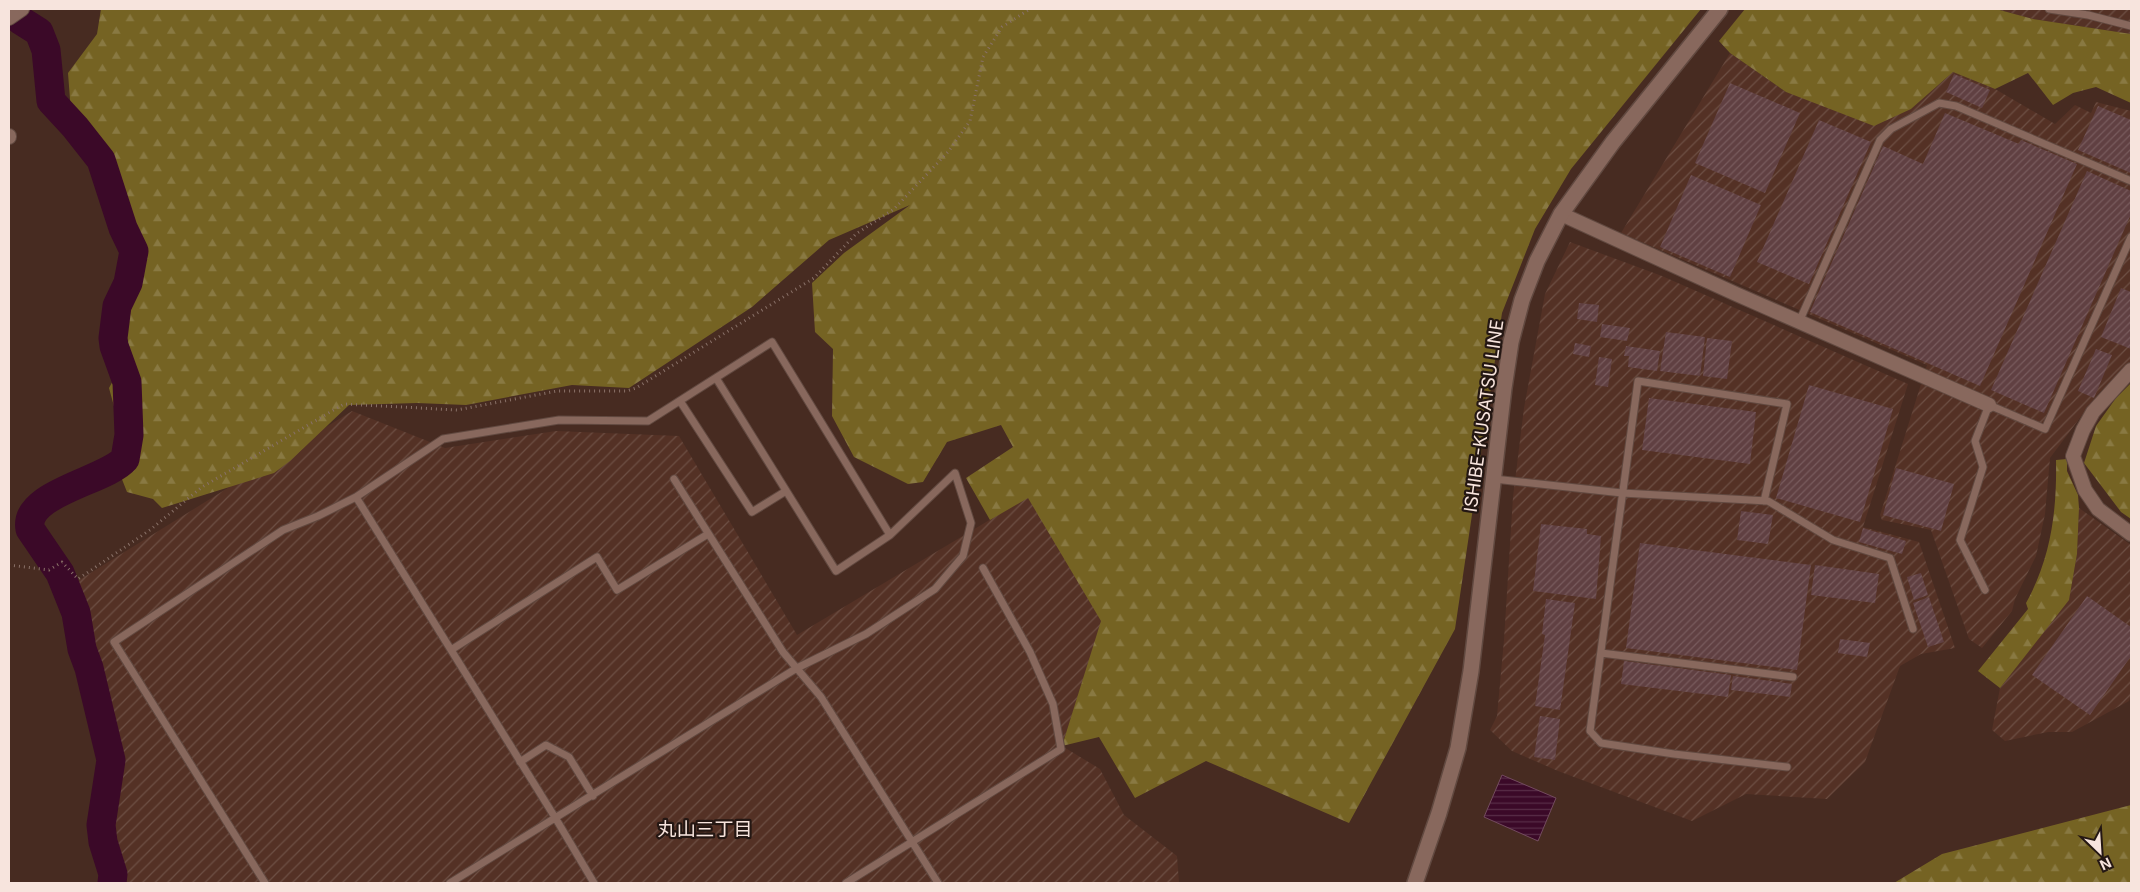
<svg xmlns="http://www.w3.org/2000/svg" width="2140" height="892" viewBox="0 0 2140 892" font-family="Inter,'Noto Sans JP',sans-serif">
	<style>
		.industrial { fill: url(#industrial-furrows) }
		.forest { fill: url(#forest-firs) }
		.water { fill: url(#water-rules); stroke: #734b5e }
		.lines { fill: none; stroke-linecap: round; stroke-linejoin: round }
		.river { stroke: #3b0928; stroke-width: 29 }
		.building { fill: url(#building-hatch) }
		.service-casing { stroke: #614940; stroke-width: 9 }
		.minor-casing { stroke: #614940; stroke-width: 16 }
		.secondary-casing { stroke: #614940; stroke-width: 18 }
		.path { stroke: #897168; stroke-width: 3; stroke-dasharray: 1 4; stroke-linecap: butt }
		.service { stroke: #88685d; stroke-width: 7 }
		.minor { stroke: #88685d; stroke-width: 14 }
		.secondary { stroke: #88685d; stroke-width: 15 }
		.labels { text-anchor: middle; stroke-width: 4.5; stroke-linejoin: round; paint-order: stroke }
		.street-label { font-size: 18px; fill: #f7e4dd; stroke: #241713 }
		.neighbourhood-label { font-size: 19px; fill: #f7e4dd; stroke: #241713 }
	</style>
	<defs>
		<pattern id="industrial-furrows" width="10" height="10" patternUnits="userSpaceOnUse" patternTransform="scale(1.25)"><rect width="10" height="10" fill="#543125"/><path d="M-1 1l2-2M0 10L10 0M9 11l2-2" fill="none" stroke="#6d4f44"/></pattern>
		<pattern id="forest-firs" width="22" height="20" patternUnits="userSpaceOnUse" patternTransform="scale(1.25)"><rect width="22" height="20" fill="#756323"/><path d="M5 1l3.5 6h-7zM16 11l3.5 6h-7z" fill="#897942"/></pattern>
		<pattern id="water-rules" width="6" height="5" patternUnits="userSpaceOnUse" patternTransform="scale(1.25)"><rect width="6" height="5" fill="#3b0928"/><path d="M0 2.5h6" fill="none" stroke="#582d47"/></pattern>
		<pattern id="building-hatch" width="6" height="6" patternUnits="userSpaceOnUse" patternTransform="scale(1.25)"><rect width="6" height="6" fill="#604042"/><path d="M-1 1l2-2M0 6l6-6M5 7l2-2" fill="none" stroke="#785b5d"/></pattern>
	</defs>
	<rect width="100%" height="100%" fill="#472b21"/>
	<path class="industrial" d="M1996,9H2131V34L2033,19Z
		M1730,53L1786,92L1911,109L1953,72L1995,89L2055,124L2075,105L2091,113L2096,102L2131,111V361L2097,395L2050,458L2045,514L2036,556L2015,599L2012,611L1982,648L1969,639L1931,530L1882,520L1880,515L1927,365L1621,233Z
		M1570,242L1662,276L1908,384L1863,527L1919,542L1955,648L1921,654L1900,666L1865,762L1827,799L1746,794L1692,821L1558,771L1512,751L1490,730L1497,716L1504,640L1513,497L1524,408L1545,294Z
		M352,411L445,448L556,431L679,436L797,635L1028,497L1102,621L1062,746L1100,769L1124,815L1177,856L1179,883H123L125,877L105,827L118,768L68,587Z
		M2079,508L2131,545V694L2129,701L2072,732H2048L2005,741L1992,730L2000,688L2069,599L2077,554Z"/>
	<path class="forest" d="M101,9H1701L1571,169L1535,229L1502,313L1455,629L1349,823L1206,761L1135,798L1099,737L1062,746L1101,621L1028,498L990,520L966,478L1013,447L1001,425L947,442L923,482L908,484L854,457L832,416L833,349L815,332L812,283L844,253L910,205L829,240L752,307L629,388L572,385L466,405L417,403L349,405L290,461L274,473L162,508L153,499L127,492L114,459L124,443L109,388L115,377L103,344L126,255L71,112L68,73L97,34Z
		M1745,9H1996L2033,19L2131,34V103L2096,87L2073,93L2053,105L2028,73L1995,89L1953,72L1911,109L1874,126L1786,92L1730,53L1719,41Z
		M2131,383V519L2121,512L2084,463L2096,426L2116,398Z
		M2067,459V471L2078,495L2079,508L2077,554L2069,600L2000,688L1978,671L2028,609L2026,603C2051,558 2057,511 2056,460Z
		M2131,805V883H1894L1942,854Z"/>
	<path class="water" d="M1502,775L1556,798L1538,841L1484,817Z"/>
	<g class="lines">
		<path class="river" d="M13,9L20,20L39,32L46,50L51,101L75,127L101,160L123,228L134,251L128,283L117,306L113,338L114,346L127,382L129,435L125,459C106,481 23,493 30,529L60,573L76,613L82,649L89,668L111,760L101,825L103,842L113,874L112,883"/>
	</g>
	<path class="building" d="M1954,74L1990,90L1982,108L1946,92Z
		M1730,83L1800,113L1765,193L1695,163Z
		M2098,106L2131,120V173L2078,150Z
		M1945,113L2019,144L2021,140L2077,164L1980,386L1810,312L1883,146L1923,164Z
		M1819,120L1871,142L1809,284L1757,262Z
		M2087,171L2131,191V214L2044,413L1991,390Z
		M1691,175L1761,205L1730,277L1660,247Z
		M2121,288L2131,292V349L2101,337Z
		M1579,303L1599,305L1597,322L1577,319Z
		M1602,324L1630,328L1627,341L1600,337Z
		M1666,332L1705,337L1700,376L1660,371Z
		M1707,338L1732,341L1727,379L1703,376Z
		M1575,343L1591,346L1589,357L1573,354Z
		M1626,346L1660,351L1657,371L1628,367L1629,356H1624Z
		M2096,349L2112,355L2094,398L2078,391Z
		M1599,357L1612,359L1608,387L1595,385Z
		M1809,385L1893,409L1860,522L1776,498Z
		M1649,398L1756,412L1750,464L1642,450Z
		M1896,468L1954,484L1941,531L1883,515Z
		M1741,511L1773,515L1768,544L1737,540Z
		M1541,524L1587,529V534L1601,536L1596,599L1533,591Z
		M1863,528L1906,541L1902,554L1859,542Z
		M1640,543L1811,565L1797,670L1626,648Z
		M1815,565L1879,574L1875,603L1811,595Z
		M1921,573L1928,595L1914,600L1907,577Z
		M2087,596L2131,627V656L2090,715L2032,675Z
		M1929,597L1944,642L1928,647L1913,603Z
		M1546,599L1575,603L1560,710L1535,706L1545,635L1542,634Z
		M1840,639L1870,643L1867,657L1838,653Z
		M1624,661L1731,675L1728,697L1621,684Z
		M1733,676L1792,684L1790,697L1731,690Z
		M1540,716L1560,719L1555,760L1534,757Z"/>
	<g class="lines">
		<defs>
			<path id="service" d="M2049,9L2088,15L2131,26
				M1799,322L1880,140L1891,129L1939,103L1956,106L2131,181
				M680,401L752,512L786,491
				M674,479L783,652L821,697L938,883
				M1494,479L1622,493L1768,501L1833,540L1890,558L1913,629
				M356,497L443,439L559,420L648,421L772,342L890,535
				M1764,501L1787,404L1638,381L1590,731L1601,743L1674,754L1787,767
				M1985,590L1960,540L1983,467L1975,441L1989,405L2045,429L2131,237
				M451,650L597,557L617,590L708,534
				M1601,653L1793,677
				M520,762L546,745L569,757L593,796
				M265,883L114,642L283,530L318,516L356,497L556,819L594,883
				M450,883L797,668L866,634L935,589L963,556L971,523L955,473L890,535L836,571L716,378
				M846,883L1061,749L1053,704L1030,652L983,568"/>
			<path id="minor" d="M9,18L22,9
				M9,136V137
				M1561,214L1736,294L1989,405
				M2131,370L2093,412L2083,430L2073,456L2085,490L2098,509L2131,534"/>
			<path id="secondary" d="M1415,883L1439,813L1458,748L1471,671L1504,388L1511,342L1522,300L1537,261L1561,214L1613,142L1720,9"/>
		</defs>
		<use href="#service" class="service-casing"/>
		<use href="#minor" class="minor-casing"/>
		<use href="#secondary" class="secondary-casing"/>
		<path class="path" d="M9,565L49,570L62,562L78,579L150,530L202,487L344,404L457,410L557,391H627L636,388L814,278L856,234L894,209L948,152L970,121L983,57L1002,27L1030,9"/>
		<use href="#service" class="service"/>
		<use href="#minor" class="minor"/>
		<use href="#secondary" class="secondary"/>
	</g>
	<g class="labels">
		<g class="street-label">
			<text transform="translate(1484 416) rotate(-82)" y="6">ISHIBE-KUSATSU LINE</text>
		</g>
		<g class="neighbourhood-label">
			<text x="705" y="836">丸山三丁目</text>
		</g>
	</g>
	<rect width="2140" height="892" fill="none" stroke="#f7e4dd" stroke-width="20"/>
	<g transform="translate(2100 852) rotate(155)" stroke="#241713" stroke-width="4" paint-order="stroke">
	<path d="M0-4L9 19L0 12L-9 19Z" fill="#f7e4dd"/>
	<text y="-8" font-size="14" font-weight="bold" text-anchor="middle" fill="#f7e4dd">N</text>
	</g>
</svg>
